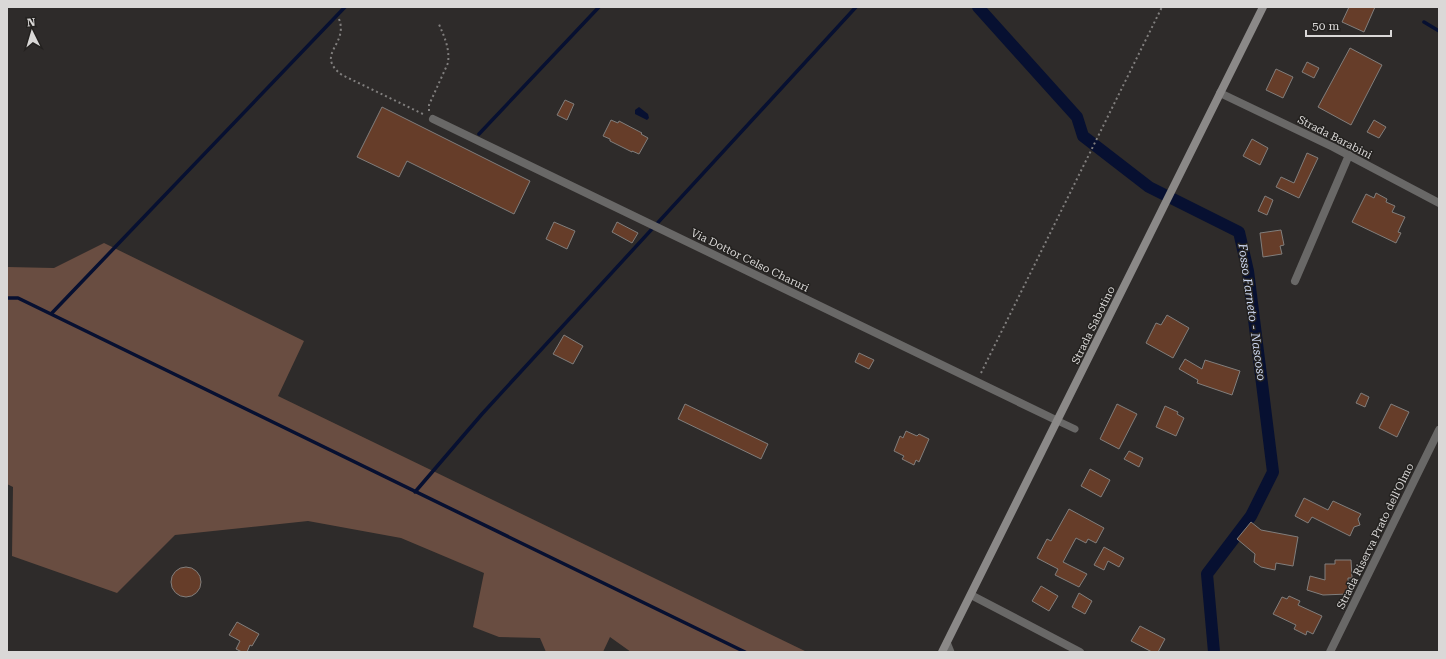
<svg xmlns="http://www.w3.org/2000/svg" width="1446" height="659" viewBox="0 0 1446 659" font-family="'Roboto Serif',serif">
	<style>
		.green { fill: #694d41 }
		.water { fill: #071031 }
		.lines { fill: none; stroke-linecap: round; stroke-linejoin: round }
		.stream { stroke: #071031; stroke-width: 3.5 }
		.canal { stroke: #071031; stroke-width: 12 }
		.building { fill: #663d29; stroke: #817e7c }
		.path { stroke: #817f7e; stroke-width: 2; stroke-dasharray: 2 3; stroke-linecap: butt }
		.lane { stroke: #696867; stroke-width: 7 }
		.street { stroke: #696867; stroke-width: 8 }
		.secondary { stroke: #8b8988; stroke-width: 8 }
		.labels { text-anchor: middle; stroke-width: 3; stroke-linejoin: round; paint-order: stroke }
		.street-label { font-size: 11px; fill: #dad8d7; stroke: #242220 }
		.water-label { font-size: 12px; font-style: italic; fill: #ced9f4; stroke: #242220 }
	</style>
	<rect width="100%" height="100%" fill="#2e2b2a"/>
	<path class="green" d="M104,243L304,341L278,396L807,652H631L610,637L603,652H546L540,638L499,637L473,627L484,573L401,538L308,521L175,535L117,593L12,556L13,487L7,484V267L54,268Z"/>
	<path class="water" d="M639,107L648,114L649,118L647,120L635,114V110Z"/>
	<g class="lines">
		<path class="stream" d="M1424,22L1439,31
			M479,134L599,7
			M7,298H18L745,652
			M51,314L345,7
			M415,492L482,414L856,7"/>
		<path class="canal" d="M978,7L1077,117L1083,136L1149,187L1239,232L1248,271L1273,472L1251,516L1207,574L1214,652"/>
	</g>
	<path class="building" d="M1349,7H1375L1364,32L1342,22Z
		M1350,48L1382,65L1351,125L1318,107Z
		M1307,62L1319,68L1314,78L1302,72Z
		M1276,69L1293,77L1283,98L1266,90Z
		M565,100L574,104L567,120L557,115Z
		M382,107L530,181L514,214L407,161L399,177L357,157Z
		M611,120L618,123L619,121L642,133L641,134L648,138L639,154L632,151V152L610,141V139L603,136Z
		M1374,120L1386,127L1379,138L1367,132Z
		M1252,139L1268,148L1260,165L1243,156Z
		M1307,153L1318,158L1299,198L1276,187L1281,177L1294,183Z
		M1376,193L1387,199L1386,202L1395,206L1392,212L1405,217L1398,232L1401,233L1396,243L1352,222L1366,194L1374,198Z
		M1265,196L1273,200L1267,215L1258,211Z
		M554,222L575,231L567,249L546,239Z
		M617,222L638,233L632,243L612,232Z
		M1281,230L1284,245L1280,246L1282,254L1263,257L1260,233Z
		M1167,315L1189,328L1173,358L1146,343L1156,323L1161,325Z
		M564,335L583,346L573,364L553,354Z
		M859,353L874,360L869,369L855,362Z
		M1185,359L1202,369L1205,360L1240,371L1232,395L1197,383L1198,380L1179,369Z
		M1361,393L1369,397L1365,407L1356,403Z
		M685,404L768,444L761,459L678,419Z
		M1117,404L1137,414L1119,449L1100,439Z
		M1391,404L1409,412L1397,437L1379,428Z
		M1165,406L1178,412L1177,414L1184,418L1176,436L1156,427Z
		M906,431L917,436L919,434L929,439L919,462L916,460L914,465L902,459L904,456L894,451L900,436L903,438Z
		M1129,451L1143,458L1139,467L1124,459Z
		M1090,469L1110,480L1101,497L1081,486Z
		M1304,498L1328,510L1333,501L1361,514L1358,519L1360,525L1354,527L1350,536L1312,517L1308,523L1295,516Z
		M1069,509L1104,528L1096,543L1088,539L1086,543L1076,538L1063,562L1087,574L1079,587L1055,575L1058,569L1037,558L1047,539L1051,541Z
		M1251,522L1261,530L1298,537L1293,566L1276,563L1275,570L1261,567L1254,562L1255,554L1237,539Z
		M1104,547L1124,558L1119,567L1108,561L1104,570L1094,565Z
		M1335,560H1351L1352,578H1348V594L1323,595L1307,590L1310,576L1325,580V564H1335Z
		M171 582a15 15 0 1 1 30 0a15 15 0 1 1-30 0Z
		M1041,586L1058,596L1049,611L1032,601Z
		M1079,593L1092,601L1085,614L1072,607Z
		M1289,596L1300,601L1298,605L1322,616L1313,634L1307,631L1306,635L1294,629L1296,625L1273,614L1282,597L1287,599Z
		M237,622L259,634L252,646L250,645L247,652H242L236,649L240,641L229,635Z
		M1140,626L1165,639L1158,652H1152L1131,641Z"/>
	<g class="lines">
		<path class="path" d="M339,19C349,45 314,54 342,75L425,115
			M429,111V105L448,63C450,48 444,36 438,22
			M981,373L1162,7"/>
		<path class="lane" d="M1058,421L1075,429
			M947,642L951,652"/>
		<path class="street" d="M1220,93L1333,147L1439,203
			M433,119L1058,421
			M1295,281L1349,155
			M971,595L1080,652
			M1330,652L1439,430"/>
		<path class="secondary" d="M942,652L1263,7"/>
	</g>
	<g class="labels">
		<g class="street-label">
			<text transform="translate(1335 137) rotate(27)" y="4">Strada Barabini</text>
			<text transform="translate(750 260) rotate(26)" y="4">Via Dottor Celso Charuri</text>
			<text transform="translate(1093 325) rotate(-64)" y="4">Strada Sabotino</text>
			<text transform="translate(1375 536) rotate(-64)" y="4">Strada Riserva Prato dell'Olmo</text>
		</g>
		<g class="water-label">
			<text transform="translate(1252 312) rotate(82)" y="4">Fosso Farneto - Nascoso</text>
		</g>
	</g>
	<rect width="1446" height="659" fill="none" stroke="#dad8d7" stroke-width="16"/>
	<g transform="translate(32 32) rotate(355)" stroke="#242220" stroke-width="3" paint-order="stroke">
	<path d="M0-3L7 15L0 10L-7 15Z" fill="#dad8d7"/>
	<text y="-6" font-size="11" font-weight="bold" text-anchor="middle" fill="#dad8d7">N</text>
	</g>
	<path d="M1306 30v6h85v-6" fill="none" stroke="#dad8d7" stroke-width="2"/>
	<text x="1312" y="30" font-size="12" fill="#dad8d7" stroke="#242220" stroke-width="3" paint-order="stroke">50 m</text>
</svg>
